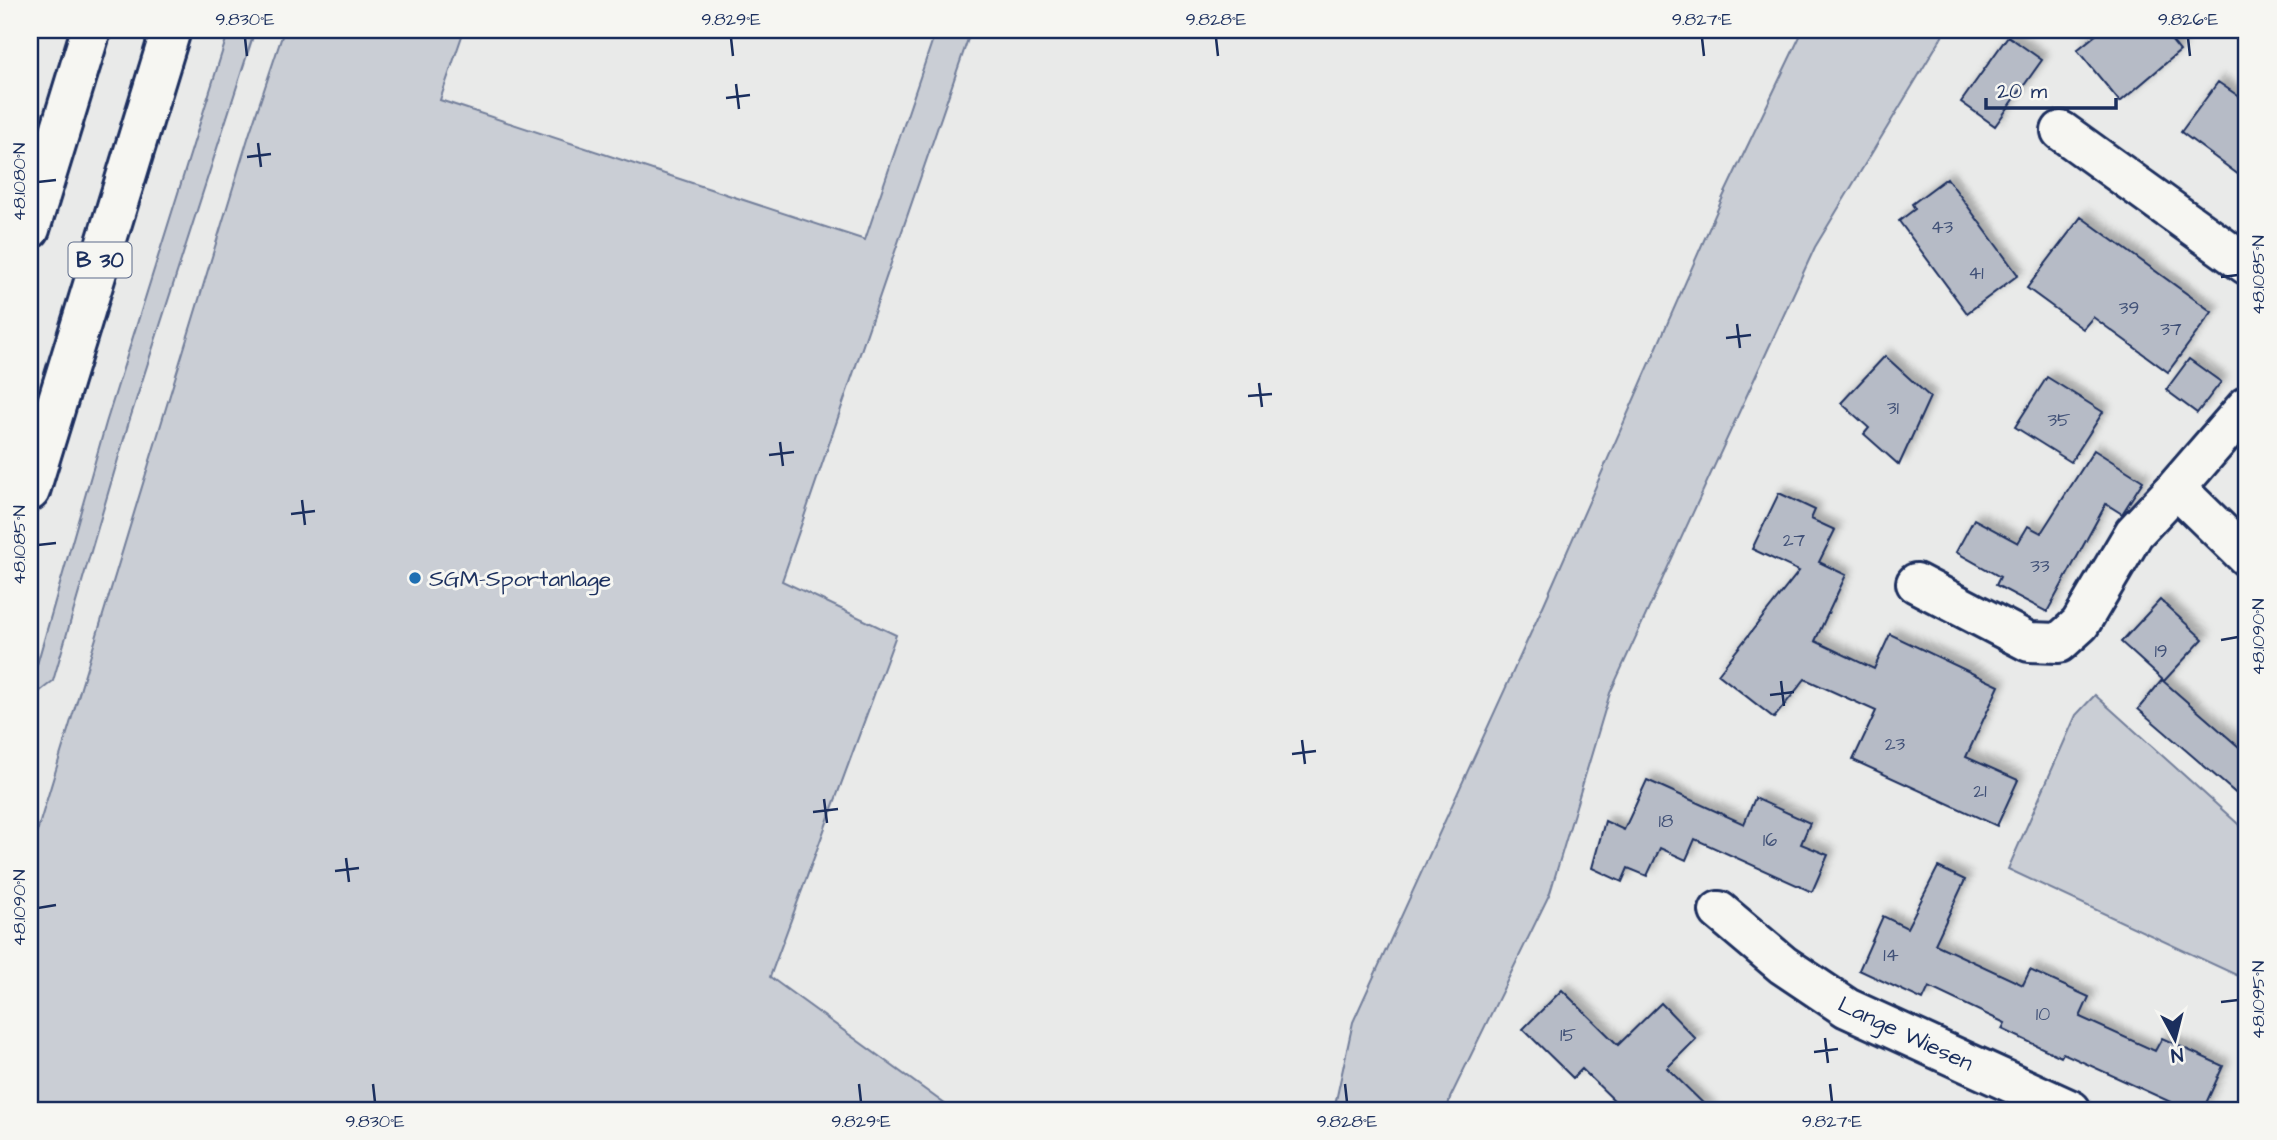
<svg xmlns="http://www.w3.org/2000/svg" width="2277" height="1140" viewBox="0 0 2277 1140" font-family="'Architects Daughter',sans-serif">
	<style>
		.green { fill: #caced5; stroke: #727e9a; stroke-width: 2 }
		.building { fill: #b6bbc6; stroke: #1b2f5e; stroke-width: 2; filter: url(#shadow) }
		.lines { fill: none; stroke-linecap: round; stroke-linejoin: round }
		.street-casing { stroke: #1b2f5e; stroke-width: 44 }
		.highway-casing { stroke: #1b2f5e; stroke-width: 44 }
		.street { stroke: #f6f6f2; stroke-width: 38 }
		.highway { stroke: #f6f6f2; stroke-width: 38 }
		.ticks { fill: none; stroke: #1b2f5e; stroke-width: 2.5 }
		.poi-dot { fill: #1f6fb2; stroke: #f6f6f2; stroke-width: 2.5 }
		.labels { text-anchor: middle; stroke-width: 6; stroke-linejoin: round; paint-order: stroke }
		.number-label { font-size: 19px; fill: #425278 }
		.shield { fill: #f6f6f2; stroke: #5d6b8a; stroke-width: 2 }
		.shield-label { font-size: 21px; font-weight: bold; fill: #1b2f5e }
		.poi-label { font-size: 23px; fill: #1b2f5e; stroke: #f6f6f2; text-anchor: start }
		.street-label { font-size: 23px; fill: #1b2f5e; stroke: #f6f6f2 }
		.neatline { fill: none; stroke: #1b2f5e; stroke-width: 2.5 }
		.ticks-label { font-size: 18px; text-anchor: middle; fill: #1b2f5e }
	</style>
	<defs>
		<filter id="shadow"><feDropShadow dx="6" dy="-6" stdDeviation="3.5" flood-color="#0004"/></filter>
	</defs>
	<rect width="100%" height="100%" fill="#e9eae9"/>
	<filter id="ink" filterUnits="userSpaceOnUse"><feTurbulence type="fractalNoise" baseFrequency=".0143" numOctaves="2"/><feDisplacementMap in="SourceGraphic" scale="14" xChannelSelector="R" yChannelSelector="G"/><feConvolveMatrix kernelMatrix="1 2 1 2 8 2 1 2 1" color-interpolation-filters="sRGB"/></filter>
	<g filter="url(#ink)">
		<path class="green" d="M229,30H255L128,425L53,681L30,699V689L106,423Z
			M284,30H464L440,100L865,240L936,30H971L782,581L896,635L770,977L953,1110H30V855L249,135Z
			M1803,30H1946L1815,247L1610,693L1550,893L1450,1098L1447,1110H1334L1353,1022L1544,604L1723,197Z
			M2095,695L2247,832V980L2008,869L2076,715Z"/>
		<path class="building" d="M2102,30H2163L2180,51L2120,102L2077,50Z
			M2008,36L2042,60L1995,126L1961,102Z
			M2218,82L2247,102V181L2181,132Z
			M1947,178L2018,275L1967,313L1899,221L1915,209L1912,204Z
			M2081,217L2212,312L2168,372L2093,317L2083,329L2027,288Z
			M1885,356L1930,397L1899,465L1864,434L1869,428L1841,403Z
			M2189,359L2221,382L2197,413L2166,390Z
			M2047,377L2103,412L2071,462L2015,427Z
			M2094,450L2143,481L2122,514L2106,504L2047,612L1996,585L2000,577L1956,552L1974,519L2018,543L2028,526L2041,533Z
			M1779,493L1815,510L1811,519L1835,530L1819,562L1846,575L1815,641L1874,669L1890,634L1999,686L1966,757L2018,780L1997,826L1853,760L1876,711L1805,679L1774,718L1718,674L1799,571L1752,549Z
			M2160,600L2203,639L2164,681L2121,642Z
			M2162,680L2247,754V803L2138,709Z
			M1647,780L1744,824L1755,798L1810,823L1801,844L1828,855L1812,892L1695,839L1686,860L1660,848L1647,876L1628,868L1622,882L1592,868L1605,821L1624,830Z
			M1938,867L1965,880L1935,944L2023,985L2030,970L2089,997L2080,1017L2155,1051L2162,1038L2223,1066L2203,1110H2188L2063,1053L2061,1057L2002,1029L2005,1023L1929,987L1923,1000L1859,970L1883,916L1907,928Z
			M1562,990L1618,1045L1661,1003L1696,1039L1667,1068L1710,1110H1624L1582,1069L1573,1078L1523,1029Z"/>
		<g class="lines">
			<defs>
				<path id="street" d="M2061,131L2247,265
					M2247,406L2176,488L2247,557
					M1916,583L2029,642L2059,643L2080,624L2134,533L2176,488
					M1719,911L1783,965L1847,1008L2071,1110"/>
				<path id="highway" d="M30,229L91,30
					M30,491L171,30"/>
			</defs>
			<use href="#street" class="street-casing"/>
			<use href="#highway" class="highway-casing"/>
			<use href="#street" class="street"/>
			<use href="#highway" class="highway"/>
		</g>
	</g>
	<path class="ticks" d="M245,38L247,56M731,38L733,56M1216,38L1218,56M1702,38L1704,56M2188,38L2190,56M736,84L739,109M726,98L750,95M258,143L261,167M247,157L271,154M38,182L56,180M2221,277L2238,275M1737,324L1740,348M1726,338L1751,335M1259,383L1262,407M1248,396L1272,394M780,442L783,466M769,455L794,452M302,500L305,525M291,514L315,511M38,545L56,543M2221,640L2238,637M1781,681L1784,706M1770,695L1794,692M1302,740L1305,764M1292,754L1316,751M824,799L827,823M813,812L838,809M346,858L349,882M335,871L359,868M38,908L56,905M2221,1002L2238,1000M1825,1038L1828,1063M1814,1052L1838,1049M373,1084L375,1102M859,1084L861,1102M1345,1084L1347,1102M1830,1084L1832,1102"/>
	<circle class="poi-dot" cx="415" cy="578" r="7"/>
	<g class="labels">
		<g class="number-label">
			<text x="1942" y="233">43</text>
			<text x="1976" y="279">41</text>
			<text x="2129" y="314">39</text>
			<text x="2171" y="335">37</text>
			<text x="1893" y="414">31</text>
			<text x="2059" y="426">35</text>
			<text x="1794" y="546">27</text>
			<text x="2040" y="572">33</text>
			<text x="2161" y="657">19</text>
			<text x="1895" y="750">23</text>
			<text x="1980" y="797">21</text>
			<text x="1666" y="827">18</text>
			<text x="1770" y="846">16</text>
			<text x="1891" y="961">14</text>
			<text x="2043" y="1020">10</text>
			<text x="1568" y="1041">15</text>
		</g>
		<rect class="shield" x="68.5" y="242.5" width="63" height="35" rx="5"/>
		<g class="shield-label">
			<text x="100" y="267">B 30</text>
		</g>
		<g class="poi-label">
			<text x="429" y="586">SGM-Sportanlage</text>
		</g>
		<g class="street-label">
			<text transform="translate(1906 1033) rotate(25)" y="8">Lange Wiesen</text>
		</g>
	</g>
	<rect width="2277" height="1140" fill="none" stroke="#f6f6f2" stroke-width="77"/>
	<g transform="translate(2175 1039) rotate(173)" stroke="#f6f6f2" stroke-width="5" paint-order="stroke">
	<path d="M0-5L12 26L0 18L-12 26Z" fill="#1b2f5e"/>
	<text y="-10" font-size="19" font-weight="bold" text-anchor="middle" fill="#1b2f5e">N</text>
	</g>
	<path d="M1986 98v10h130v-10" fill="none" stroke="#1b2f5e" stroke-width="3.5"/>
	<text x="1997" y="98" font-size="21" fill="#1b2f5e" stroke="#f6f6f2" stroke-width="5" paint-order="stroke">20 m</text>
	<rect x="38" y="38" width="2200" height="1064" class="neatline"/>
	<g class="ticks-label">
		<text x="245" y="25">9.830°E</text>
		<text x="731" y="25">9.829°E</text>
		<text x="1216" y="25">9.828°E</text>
		<text x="1702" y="25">9.827°E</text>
		<text x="2188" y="25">9.826°E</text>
		<text transform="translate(19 182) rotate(-90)" y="6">48.1080°N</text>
		<text transform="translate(2258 275) rotate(-90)" y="6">48.1085°N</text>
		<text transform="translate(19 545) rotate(-90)" y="6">48.1085°N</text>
		<text transform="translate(2258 637) rotate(-90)" y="6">48.1090°N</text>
		<text transform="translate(19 908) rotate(-90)" y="6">48.1090°N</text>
		<text transform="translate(2258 1000) rotate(-90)" y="6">48.1095°N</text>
		<text x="375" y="1127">9.830°E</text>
		<text x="861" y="1127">9.829°E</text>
		<text x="1347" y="1127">9.828°E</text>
		<text x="1832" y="1127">9.827°E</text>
	</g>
</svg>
